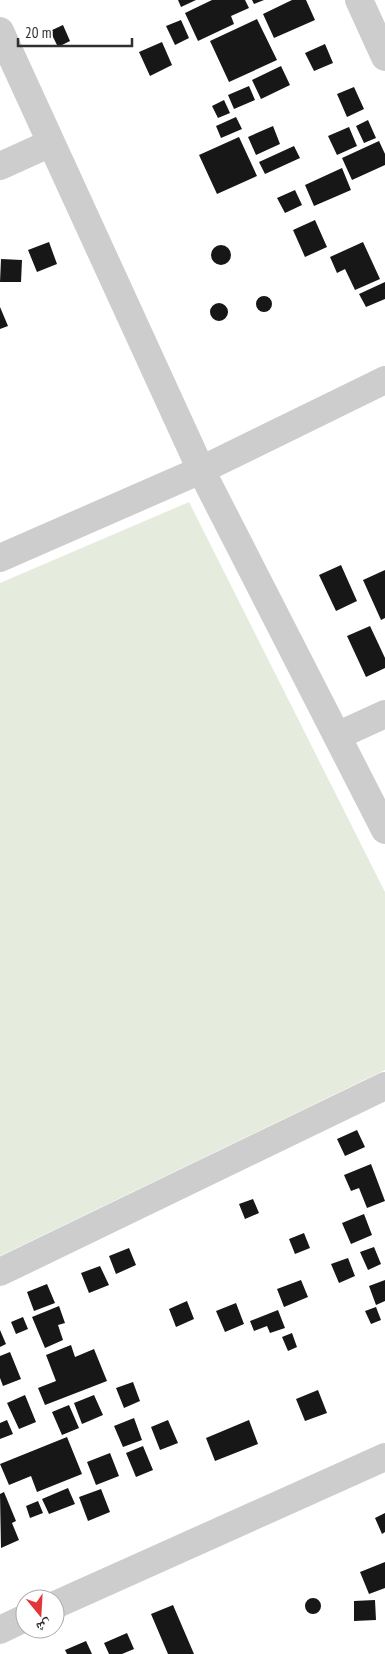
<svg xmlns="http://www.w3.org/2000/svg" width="385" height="1654" viewBox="0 0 385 1654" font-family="'PT Sans Narrow','Noto Naskh Arabic',sans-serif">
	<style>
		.green { fill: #e5ecde }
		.building { fill: #171717 }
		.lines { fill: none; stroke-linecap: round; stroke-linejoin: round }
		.minor { stroke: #cdcdcd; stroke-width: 28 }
	</style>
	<rect width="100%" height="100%" fill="#fff"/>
	<path class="green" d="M189,502L385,892V1070L0,1256V583Z"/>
	<path class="building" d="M178,0H196L181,7Z
		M212,0H245L249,8L231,16L234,24L198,41L185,13Z
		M252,0H264L254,4Z
		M292,0H306L315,20L274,38L263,14Z
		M257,19L277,60L229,82L210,41Z
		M181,20L189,38L175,45L166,26Z
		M63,25L70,41L58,47L50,31Z
		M162,42L172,65L150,76L139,52Z
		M325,44L333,63L314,71L305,53Z
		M281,66L290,85L261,99L252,80Z
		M249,86L255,100L234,109L228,95Z
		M354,87L364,109L347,117L337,94Z
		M224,100L230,113L218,118L212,106Z
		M236,117L242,129L221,138L216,126Z
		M368,120L376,138L364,143L356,126Z
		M273,126L280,144L256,155L248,137Z
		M349,127L357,146L337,155L328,136Z
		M239,137L257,176L217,194L199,155Z
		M379,141L385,154V165L352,180L342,158Z
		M294,146L300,158L265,174L259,162Z
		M342,168L351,190L314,206L305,185Z
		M295,190L302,205L285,213L277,198Z
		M315,220L327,247L305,257L293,230Z
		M49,242L57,264L37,272L28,250Z
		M363,242L380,279L355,290L345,269L337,273L330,257Z
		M211 255a10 10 0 1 1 20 0a10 10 0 1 1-20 0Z
		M1,259L22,260L21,282H0Z
		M385,282V299L366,307L359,294Z
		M256 304a8 8 0 1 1 16 0a8 8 0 1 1-16 0Z
		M210 312a9 9 0 1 1 18 0a9 9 0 1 1-18 0Z
		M0,307L8,326L0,329Z
		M341,565L357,601L336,611L319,575Z
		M385,570V618L381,620L363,580Z
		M370,626L385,658V668L366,677L347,636Z
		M357,1130L365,1147L345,1156L337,1139Z
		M371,1164L385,1201L367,1208L359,1188L351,1191L344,1175Z
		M253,1199L259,1213L245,1219L239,1204Z
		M364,1214L372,1235L351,1244L342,1223Z
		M304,1233L310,1248L295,1254L289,1239Z
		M374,1247L381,1264L368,1270L360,1252Z
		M129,1248L136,1265L116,1274L109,1256Z
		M348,1258L355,1276L339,1283L331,1264Z
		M100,1266L109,1285L89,1293L81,1273Z
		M301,1280L308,1297L284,1307L277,1289Z
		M385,1280V1301L376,1305L369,1286Z
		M47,1284L55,1303L34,1311L27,1292Z
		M187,1301L194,1319L176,1327L169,1309Z
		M236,1303L244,1324L225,1332L216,1311Z
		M59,1306L65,1323L58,1325L63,1340L45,1348L32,1317Z
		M376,1307L381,1320L371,1324L365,1311Z
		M278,1310L285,1328L270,1333L267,1326L254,1331L250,1321Z
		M23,1317L28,1329L16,1334L11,1322Z
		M0,1330L6,1344L0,1347Z
		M292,1333L297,1347L288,1351L282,1337Z
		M71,1345L75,1357L94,1349L107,1381L45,1405L38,1388L56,1381L46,1355Z
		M10,1352L21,1379L3,1386L0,1378V1356Z
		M133,1382L140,1401L124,1408L116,1388Z
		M318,1390L327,1413L305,1421L296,1399Z
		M25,1395L36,1422L19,1429L7,1403Z
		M94,1395L103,1415L82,1424L74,1403Z
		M69,1405L79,1428L62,1435L52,1412Z
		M134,1418L142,1440L123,1447L114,1426Z
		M7,1420L13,1434L0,1439V1423Z
		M168,1420L178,1443L160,1450L151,1427Z
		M249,1420L258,1444L215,1461L206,1438Z
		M67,1437L82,1474L37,1492L31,1476L9,1485L0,1464Z
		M143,1446L153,1470L136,1477L126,1453Z
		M110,1453L119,1476L96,1485L87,1462Z
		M68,1488L75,1504L49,1514L42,1499Z
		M101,1489L110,1512L88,1521L79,1497Z
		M4,1492L16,1521L12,1523L19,1540L1,1548L0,1494Z
		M38,1501L43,1513L30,1518L26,1506Z
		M385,1513V1532L382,1534L375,1518Z
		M385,1562V1588L369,1594L360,1572Z
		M305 1606a8 8 0 1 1 16 0a8 8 0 1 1-16 0Z
		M375,1600L376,1620L354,1621V1601Z
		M173,1605L194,1654H168L151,1614Z
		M127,1633L134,1649L122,1654H109L104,1643Z
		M86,1641L92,1654H67L65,1650Z"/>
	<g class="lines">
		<path class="minor" d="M359,0L385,57
			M0,31L201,470L385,830
			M0,166L51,143
			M0,558L201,470L385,380
			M337,736L385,714
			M0,1272L385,1086
			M55,1605L385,1457
			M0,1630L25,1618"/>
	</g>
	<g transform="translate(40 1614) rotate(162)"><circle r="24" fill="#ffffff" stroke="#acacac"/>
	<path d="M0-4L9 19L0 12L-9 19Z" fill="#e23638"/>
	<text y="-8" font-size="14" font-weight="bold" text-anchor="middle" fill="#303030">ش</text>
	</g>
	<path d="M18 38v8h114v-8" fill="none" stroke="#303030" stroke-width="2.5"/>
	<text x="25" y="38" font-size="15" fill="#303030" stroke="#ffffff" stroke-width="4" paint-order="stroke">20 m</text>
</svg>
